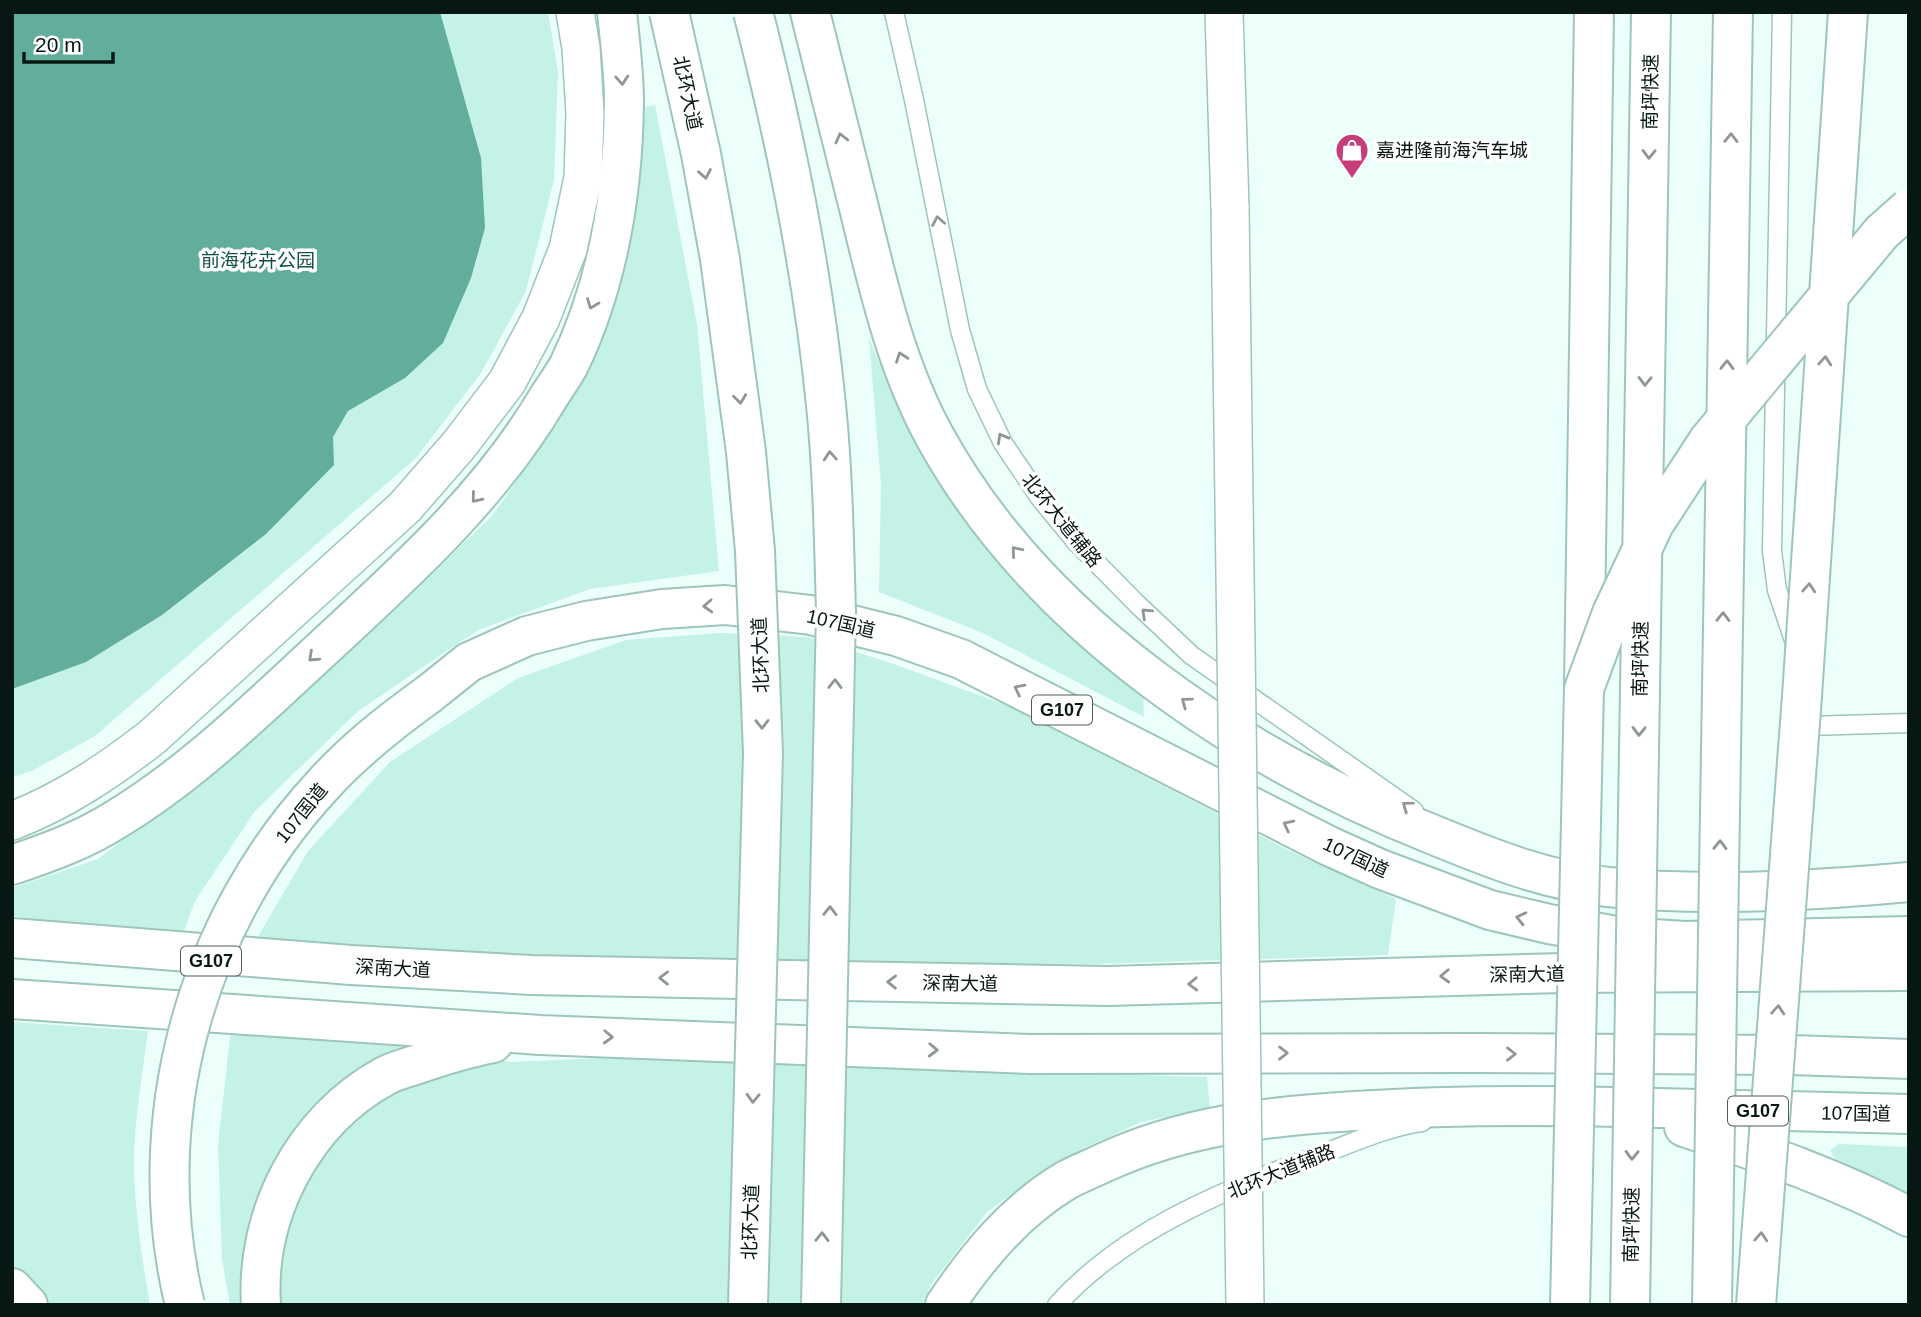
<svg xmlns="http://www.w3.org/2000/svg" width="1921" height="1317" viewBox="0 0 1921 1317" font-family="Arial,'Noto Sans SC',sans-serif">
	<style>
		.green { fill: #c5f2e6 }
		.water { fill: #62ad9c }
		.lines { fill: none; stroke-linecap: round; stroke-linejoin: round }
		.service-casing { stroke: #9cc6bb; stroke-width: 21 }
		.minor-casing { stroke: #9cc6bb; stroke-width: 40 }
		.primary-casing { stroke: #9cc6bb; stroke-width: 42 }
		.trunk-casing { stroke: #9cc6bb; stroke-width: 42 }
		.service { stroke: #fff; stroke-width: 18 }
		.minor { stroke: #fff; stroke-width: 37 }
		.primary { stroke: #fff; stroke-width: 38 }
		.trunk { stroke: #fff; stroke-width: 38 }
		.minor-bridge-casing { stroke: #9cc6bb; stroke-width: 40; stroke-linecap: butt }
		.primary-bridge-casing { stroke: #9cc6bb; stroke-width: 42; stroke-linecap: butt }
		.trunk-bridge-casing { stroke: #9cc6bb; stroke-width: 42; stroke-linecap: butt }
		.minor-bridge { stroke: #fff; stroke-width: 37 }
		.primary-bridge { stroke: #fff; stroke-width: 38 }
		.trunk-bridge { stroke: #fff; stroke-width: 38 }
		.oneway { stroke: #8f9795 }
		.labels { text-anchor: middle; stroke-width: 7; stroke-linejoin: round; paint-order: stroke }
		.shield { fill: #fff; stroke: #515d5a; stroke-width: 2 }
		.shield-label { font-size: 18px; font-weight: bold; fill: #071713 }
		.street-label { font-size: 19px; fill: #071713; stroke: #fff }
		.poi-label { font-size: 19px; fill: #071713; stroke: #fff; text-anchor: start }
		.park-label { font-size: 19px; fill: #115146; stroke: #fff }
	</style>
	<rect width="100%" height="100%" fill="#edfffa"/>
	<path class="green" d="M12,12H548L558,72L554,180L526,291L481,373L416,458L95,736L32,771L12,777Z
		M655,105L697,324L719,571L590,589L478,630L358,711L255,811L195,901L181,939L12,916V888L98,859L202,779L400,604L492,516L559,420L595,352L630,221L643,108Z
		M869,338L909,432L974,532L1060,626L1143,689L1144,717L983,633L879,592L881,484Z
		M720,633L808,637L891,663L1006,705L1290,851L1396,899L1388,955L1097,964L576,962L252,947L308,851L390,762L518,678L626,640Z
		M12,1022L148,1031C142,1076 134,1121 134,1166C135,1213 142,1259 150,1305H45L12,1269Z
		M231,1028L380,1041L509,1062L602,1058L1207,1077L1210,1108L1141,1122L1057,1161L987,1212L932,1283L922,1305H230L222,1259L218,1145Z
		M1839,1144L1909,1147V1193L1834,1158L1830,1150Z"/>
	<path class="water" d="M12,12H440L481,158L485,228L471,278L443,343L405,378L348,411L333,437L334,465L266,534L162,615L86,662L12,689Z"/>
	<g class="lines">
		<defs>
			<path id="service" d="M894,12L914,100L960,330L977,389L1003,443L1040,498L1077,543L1136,603L1191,655L1414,811
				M1782,12L1772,551L1777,590L1795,643
				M1808,726L1909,723
				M1057,1305C1127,1227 1234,1186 1330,1151C1359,1140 1391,1126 1422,1122"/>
			<path id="minor" d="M1224,12L1230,208
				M12,821C64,801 108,771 151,738L405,507L459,445L507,382L541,318L568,249L583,178L585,113L581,48L575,12"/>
			<path id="primary" d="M12,865C47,853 84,840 115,820C191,774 254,712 319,652C403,574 489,498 548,398C555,387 563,376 569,365C608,284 623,191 624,102C624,72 620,42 617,12
				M12,938L351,965L531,975L1108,986L1562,973L1909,971
				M12,999L540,1035L1030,1054L1472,1053L1792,1055L1909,1059
				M261,1305C255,1214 304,1120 385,1076C394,1071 406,1068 415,1065C441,1056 466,1048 493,1043"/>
			<path id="trunk" d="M810,12C828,82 845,151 862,220C880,294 898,370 935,437C1038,624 1240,758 1434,835C1490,858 1547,881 1608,887C1705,897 1812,891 1909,882
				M1584,686L1594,12
				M429,694L469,662L527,636L586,621L662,609L725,605L811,615L896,636L961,659L1329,846L1380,869L1490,910L1549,924L1622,937L1685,941L1909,936
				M1562,973L1656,948
				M1684,1127C1761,1153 1837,1178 1909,1217
				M12,1288L28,1305
				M945,1305C977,1257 1015,1211 1065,1181C1077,1174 1091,1169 1103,1163C1183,1126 1268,1116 1355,1111C1443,1105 1531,1105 1619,1107C1715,1110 1812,1112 1909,1114"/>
		</defs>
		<use href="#service" class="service-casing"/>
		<use href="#minor" class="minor-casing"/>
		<use href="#primary" class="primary-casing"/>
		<use href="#trunk" class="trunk-casing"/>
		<use href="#service" class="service"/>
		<use href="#minor" class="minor"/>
		<use href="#primary" class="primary"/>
		<use href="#trunk" class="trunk"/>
		<defs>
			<path id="minor-bridge" d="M1230,208L1245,1305"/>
			<path id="primary-bridge" d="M669,12L701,154L720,259L746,452L755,551L763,753L748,1305
				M753,12C786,141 813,272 826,405C833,474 834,543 836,612L821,1305"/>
			<path id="trunk-bridge" d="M185,1305C140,1123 195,924 321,787C353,751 390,722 429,694
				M1570,1305L1584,689L1612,613L1654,524L1708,441L1882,232L1909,208
				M1630,1305L1651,12
				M1712,1305L1733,12
				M1756,1305L1802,696L1848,12"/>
		</defs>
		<use href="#minor-bridge" class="minor-bridge-casing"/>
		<use href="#primary-bridge" class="primary-bridge-casing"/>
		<use href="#trunk-bridge" class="trunk-bridge-casing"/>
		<use href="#minor-bridge" class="minor-bridge"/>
		<use href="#primary-bridge" class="primary-bridge"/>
		<use href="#trunk-bridge" class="trunk-bridge"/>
	</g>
	<defs><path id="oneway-chevron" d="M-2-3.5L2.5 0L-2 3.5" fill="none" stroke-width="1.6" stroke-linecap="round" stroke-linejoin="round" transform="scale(1.75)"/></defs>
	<g class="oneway">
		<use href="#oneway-chevron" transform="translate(622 80) rotate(86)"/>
		<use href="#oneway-chevron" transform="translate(841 138) rotate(-104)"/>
		<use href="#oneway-chevron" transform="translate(1731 138) rotate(-89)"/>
		<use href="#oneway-chevron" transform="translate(1649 154) rotate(91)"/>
		<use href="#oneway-chevron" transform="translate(705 174) rotate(80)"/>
		<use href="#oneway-chevron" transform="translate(938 221) rotate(-101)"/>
		<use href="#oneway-chevron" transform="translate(592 304) rotate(111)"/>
		<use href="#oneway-chevron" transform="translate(901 357) rotate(-110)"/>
		<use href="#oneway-chevron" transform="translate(1825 361) rotate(-86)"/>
		<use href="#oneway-chevron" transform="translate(1727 365) rotate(-89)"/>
		<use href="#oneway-chevron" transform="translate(1645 381) rotate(91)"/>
		<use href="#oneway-chevron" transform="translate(740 399) rotate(83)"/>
		<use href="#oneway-chevron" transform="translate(1002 438) rotate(-119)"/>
		<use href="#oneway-chevron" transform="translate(830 456) rotate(-94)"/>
		<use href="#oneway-chevron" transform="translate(476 498) rotate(129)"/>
		<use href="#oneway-chevron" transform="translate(1016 551) rotate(-130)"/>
		<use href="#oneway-chevron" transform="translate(1809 588) rotate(-86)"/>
		<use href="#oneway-chevron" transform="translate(708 606) rotate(177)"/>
		<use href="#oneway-chevron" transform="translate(1146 613) rotate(-137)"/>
		<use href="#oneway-chevron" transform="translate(1723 617) rotate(-89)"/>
		<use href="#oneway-chevron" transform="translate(313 657) rotate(137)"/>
		<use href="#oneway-chevron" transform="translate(835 684) rotate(-89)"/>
		<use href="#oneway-chevron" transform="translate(1019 689) rotate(-153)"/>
		<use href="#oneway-chevron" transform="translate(1186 702) rotate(-144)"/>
		<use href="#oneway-chevron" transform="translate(762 724) rotate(89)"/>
		<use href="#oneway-chevron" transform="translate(1639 731) rotate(91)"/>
		<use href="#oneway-chevron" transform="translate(1407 806) rotate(-144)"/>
		<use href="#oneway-chevron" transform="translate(1288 825) rotate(-153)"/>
		<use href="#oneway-chevron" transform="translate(1720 845) rotate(-89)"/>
		<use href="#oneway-chevron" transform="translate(830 911) rotate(-89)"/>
		<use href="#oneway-chevron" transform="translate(1521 918) rotate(-167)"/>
		<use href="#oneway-chevron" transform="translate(1445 976) rotate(178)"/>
		<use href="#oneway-chevron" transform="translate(664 978) rotate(-179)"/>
		<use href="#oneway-chevron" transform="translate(892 982) rotate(-179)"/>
		<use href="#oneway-chevron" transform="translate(1193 984) rotate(178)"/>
		<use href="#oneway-chevron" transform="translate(1778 1010) rotate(-86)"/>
		<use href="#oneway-chevron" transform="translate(608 1037) rotate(2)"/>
		<use href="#oneway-chevron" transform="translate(933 1050) rotate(2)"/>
		<use href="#oneway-chevron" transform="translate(1283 1053)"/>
		<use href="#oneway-chevron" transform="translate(1511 1054)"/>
		<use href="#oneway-chevron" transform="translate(753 1098) rotate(92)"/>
		<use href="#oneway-chevron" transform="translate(1632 1155) rotate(91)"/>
		<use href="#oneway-chevron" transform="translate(822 1237) rotate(-89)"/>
		<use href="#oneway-chevron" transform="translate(1761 1237) rotate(-86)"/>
	</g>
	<defs>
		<symbol id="shop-pin" viewBox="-11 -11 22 30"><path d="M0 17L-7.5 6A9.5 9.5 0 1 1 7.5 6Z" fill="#c63d79" stroke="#fff"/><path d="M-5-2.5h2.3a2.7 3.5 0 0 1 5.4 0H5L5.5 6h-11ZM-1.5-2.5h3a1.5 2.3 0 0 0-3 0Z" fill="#fff"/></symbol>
	</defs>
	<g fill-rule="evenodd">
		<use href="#shop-pin" x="1333" y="131" width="38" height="52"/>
	</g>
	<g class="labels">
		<g class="shield">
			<rect x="1032" y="695.5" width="60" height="29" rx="5"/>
			<rect x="181" y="946.5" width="60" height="29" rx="5"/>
			<rect x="1728" y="1096.5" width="60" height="29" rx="5"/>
		</g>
		<g class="shield-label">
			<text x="1062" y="716">G107</text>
			<text x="211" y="967">G107</text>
			<text x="1758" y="1117">G107</text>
		</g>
		<g class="street-label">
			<text transform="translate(1650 92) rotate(-89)" y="7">南坪快速</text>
			<text transform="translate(688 93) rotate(78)" y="7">北环大道</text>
			<text transform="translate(1062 520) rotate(51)" y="7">北环大道辅路</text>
			<text transform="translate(841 623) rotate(13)" y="7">107国道</text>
			<text transform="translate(760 655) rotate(-92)" y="7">北环大道</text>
			<text transform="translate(1640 659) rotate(-89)" y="7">南坪快速</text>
			<text transform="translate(301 813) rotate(-51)" y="7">107国道</text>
			<text transform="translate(1356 857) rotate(25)" y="7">107国道</text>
			<text transform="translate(393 968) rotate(3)" y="7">深南大道</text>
			<text transform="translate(1527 974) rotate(-1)" y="7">深南大道</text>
			<text transform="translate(960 983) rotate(1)" y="7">深南大道</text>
			<text transform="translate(1856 1113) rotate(1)" y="7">107国道</text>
			<text transform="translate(1281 1171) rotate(-22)" y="7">北环大道辅路</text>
			<text transform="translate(750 1222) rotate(-88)" y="7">北环大道</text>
			<text transform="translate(1631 1225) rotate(-89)" y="7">南坪快速</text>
		</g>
		<g class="poi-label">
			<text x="1376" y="157">嘉进隆前海汽车城</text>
		</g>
		<g class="park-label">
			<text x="258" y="267">前海花卉公园</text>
		</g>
	</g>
	<rect width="1921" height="1317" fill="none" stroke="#071713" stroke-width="28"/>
	<path d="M24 52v10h89v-10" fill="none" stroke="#071713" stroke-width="3.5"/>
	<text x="35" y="52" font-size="21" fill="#071713" stroke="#ffffff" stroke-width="5" paint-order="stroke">20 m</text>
</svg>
